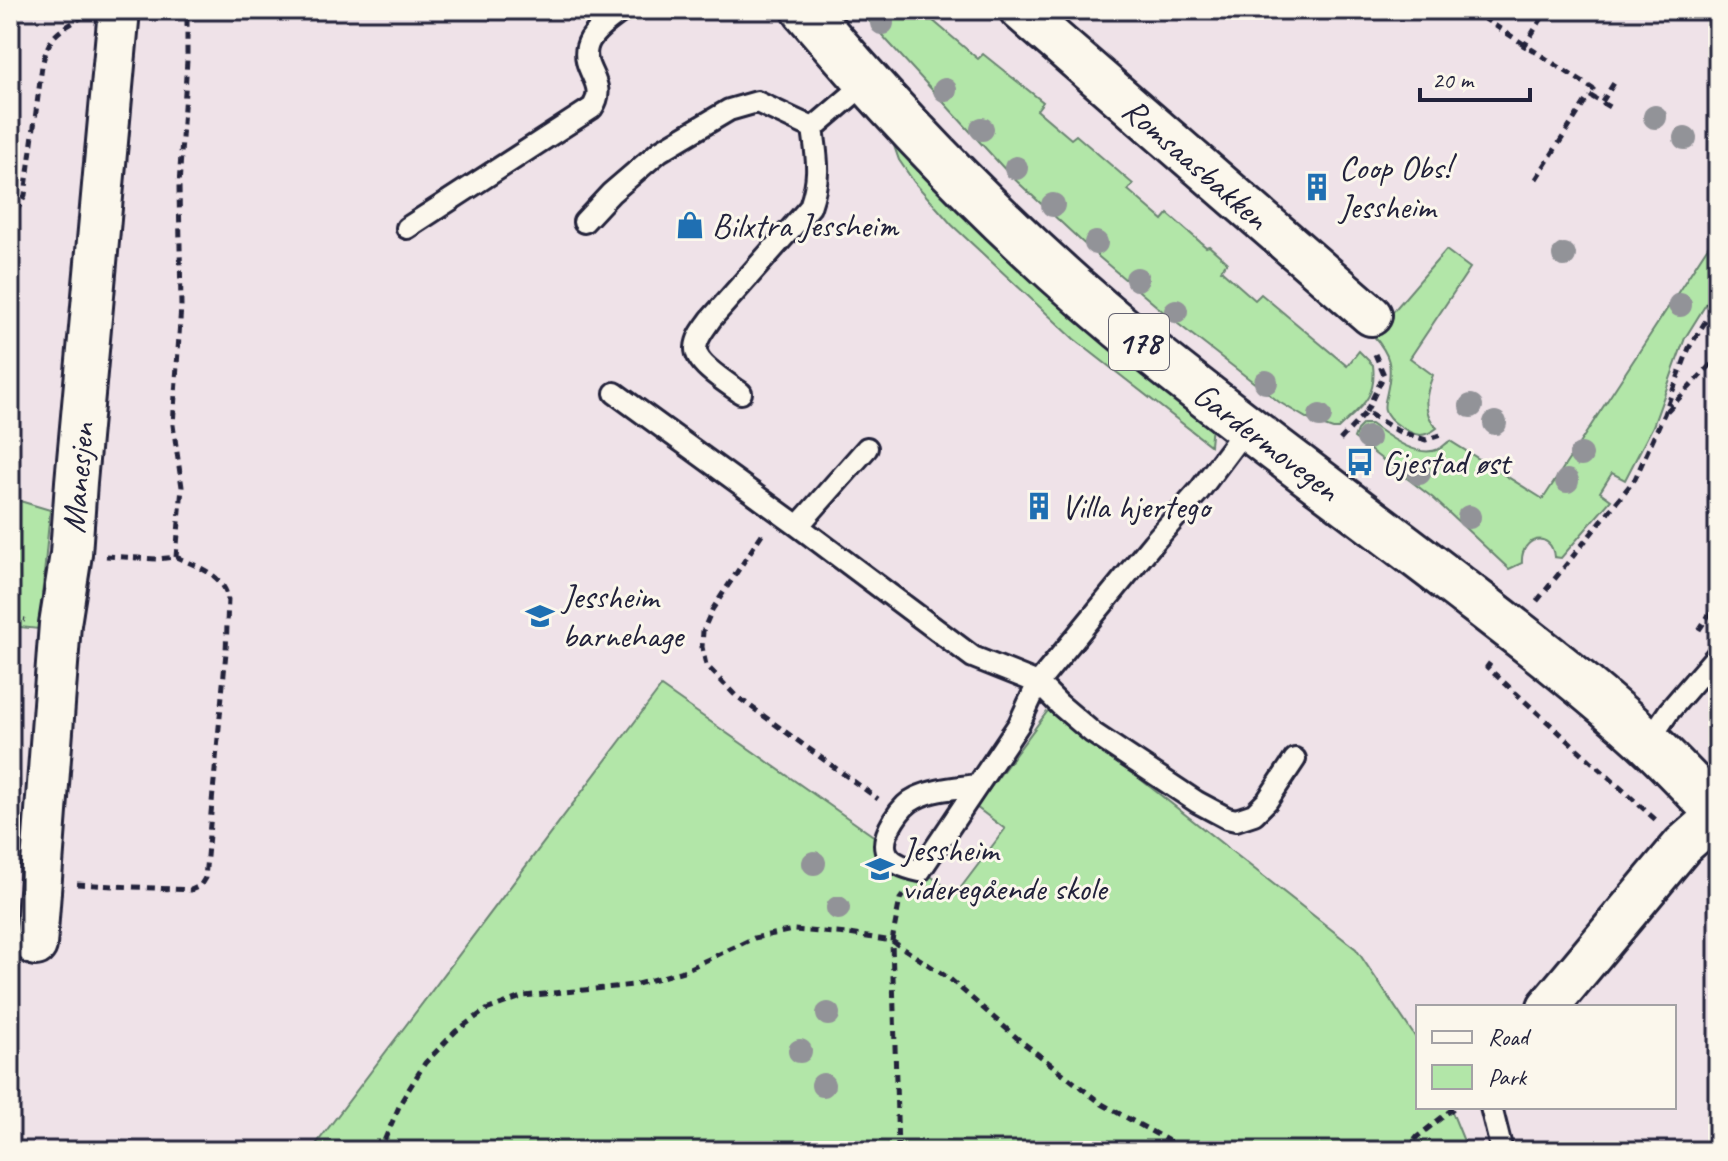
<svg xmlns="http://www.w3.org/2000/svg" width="1728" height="1161" viewBox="0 0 1728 1161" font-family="Caveat,sans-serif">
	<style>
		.green { fill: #b2e6a8; stroke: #6a8472; stroke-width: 2 }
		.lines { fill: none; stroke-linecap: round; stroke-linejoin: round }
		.service-casing { stroke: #22223b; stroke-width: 26 }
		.minor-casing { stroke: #22223b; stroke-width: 46 }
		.primary-casing { stroke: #22223b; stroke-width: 50 }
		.path { stroke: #22223b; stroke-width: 5; stroke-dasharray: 8 6; stroke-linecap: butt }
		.service { stroke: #fbf7ec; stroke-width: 20 }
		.minor { stroke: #fbf7ec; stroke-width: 40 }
		.primary { stroke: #fbf7ec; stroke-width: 44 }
		.tree { fill: #929398 }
		.labels { text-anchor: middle; stroke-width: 6; stroke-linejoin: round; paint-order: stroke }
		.shield { fill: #fbf7ec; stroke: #636270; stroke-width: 2 }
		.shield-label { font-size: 32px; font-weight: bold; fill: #22223b }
		.street-label { font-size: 34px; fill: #22223b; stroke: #fbf7ec }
		.poi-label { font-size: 34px; fill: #22223b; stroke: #fbf7ec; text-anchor: start }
	</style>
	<rect width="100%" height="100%" fill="#efe2e8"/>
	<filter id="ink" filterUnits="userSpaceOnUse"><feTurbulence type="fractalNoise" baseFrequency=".0125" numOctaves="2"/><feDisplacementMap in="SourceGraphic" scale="16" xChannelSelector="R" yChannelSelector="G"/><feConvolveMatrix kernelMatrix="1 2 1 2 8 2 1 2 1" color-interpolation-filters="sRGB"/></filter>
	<g filter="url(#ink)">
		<path class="green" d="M859,10H926L924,13L978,59L983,54L1043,102L1037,110L1071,139L1076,135L1133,184L1128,190L1163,220L1168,214L1206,247L1209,246L1227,262L1221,270L1255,300L1261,294L1347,366L1359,351L1373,365C1377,399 1360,407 1338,429H1333L1313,422L1279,402L1173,320L1093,252L1009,174Z
			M892,140L1212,425L1210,445L1074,339L952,225L914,182L899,160Z
			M1718,231V285L1685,338L1653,426L1625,480L1612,473L1600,492L1611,500L1561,558L1554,557C1552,530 1520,536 1522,563L1509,569L1433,498L1354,438L1357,430L1363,424H1371C1388,436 1417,459 1439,449C1443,447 1446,443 1450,441L1543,499Z
			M1446,250L1470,268L1410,358L1433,375C1426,393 1421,412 1437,428C1432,432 1427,435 1420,435C1410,434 1388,421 1385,410C1383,405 1386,398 1387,392C1393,365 1390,355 1373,335Z
			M10,498L50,510L39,629L10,626Z
			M661,687L956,894L1005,829L976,807L1050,708L1356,949L1418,1041V1107H1450L1468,1151H311Z"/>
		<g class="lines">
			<defs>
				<path id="service" d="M584,222L611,193L660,151L729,110L757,102L813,128L867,82
					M407,228L592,108C609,84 581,71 587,47C591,31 612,19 623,10
					M615,393L798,526L973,657L1038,683L1060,705L1093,733L1197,802L1227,818L1236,820L1254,814L1267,801L1295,759
					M741,393C729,384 695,364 696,348C697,336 705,328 711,319L810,207C821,175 817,159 813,128
					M798,526L867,448
					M1648,742L1669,711L1718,654
					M977,785C957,788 934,789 916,798C907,802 899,812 894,820C875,851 887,864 920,871L1019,724L1038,683L1153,543L1199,491L1247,427
					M1491,1107L1502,1151"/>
				<path id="minor" d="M1020,10L1371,315
					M36,945L60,624L71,554L76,482L119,10
					M1548,1007L1683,845L1718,814"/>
				<path id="primary" d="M805,10C911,135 1025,252 1153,354C1250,432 1351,505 1450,581C1516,632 1583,682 1645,739C1670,762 1694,788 1718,813"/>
			</defs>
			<use href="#service" class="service-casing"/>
			<use href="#minor" class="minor-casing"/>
			<use href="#primary" class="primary-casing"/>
			<path class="path" d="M1471,10L1593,89L1589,95L1611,108
				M1523,48L1547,10
				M1602,102L1614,83
				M1536,179L1589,96
				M10,224L25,195L42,66C49,35 56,33 82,17
				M1667,411L1718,357
				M1366,412L1384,375L1375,354
				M1340,440L1366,412L1398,431L1426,440L1444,434
				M762,534L712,610L703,631L702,647L706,665L735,695L878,799
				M106,556L156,559L176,557L182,487L173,425L181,306L179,186L187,60V20L185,10
				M1537,601L1635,479L1664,414L1689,348L1718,301
				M10,618L25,620
				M1699,630L1718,601
				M1490,663L1487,667L1657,821
				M1708,875L1718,886
				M77,884L191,890L200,886L205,878L226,652L228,598C223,574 196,566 176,557
				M376,1151L384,1141L401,1102L425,1063L456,1031L486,1010L524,996L634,985L683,971L754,938L793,930L849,934L892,941L950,979L1017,1038L1102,1104L1167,1140L1179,1151
				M898,1151L892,941L900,899L903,895
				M1406,1151L1417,1137L1455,1107"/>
			<use href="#service" class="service"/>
			<use href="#minor" class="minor"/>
			<use href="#primary" class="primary"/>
		</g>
		<g class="tree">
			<circle cx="882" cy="23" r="12"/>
			<circle cx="945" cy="90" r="12"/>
			<circle cx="1655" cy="117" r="12"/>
			<circle cx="982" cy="129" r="12"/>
			<circle cx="1685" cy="138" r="12"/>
			<circle cx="1016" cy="168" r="12"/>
			<circle cx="1053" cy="205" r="12"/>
			<circle cx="1096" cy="243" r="12"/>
			<circle cx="1564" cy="255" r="12"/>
			<circle cx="1137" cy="279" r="12"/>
			<circle cx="1680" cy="305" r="12"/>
			<circle cx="1176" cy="311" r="12"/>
			<circle cx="1266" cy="382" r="12"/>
			<circle cx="1471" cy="406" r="12"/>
			<circle cx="1320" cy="416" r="12"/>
			<circle cx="1495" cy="423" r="12"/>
			<circle cx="1368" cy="438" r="12"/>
			<circle cx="1581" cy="455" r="12"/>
			<circle cx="1419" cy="473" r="12"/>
			<circle cx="1567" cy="481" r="12"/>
			<circle cx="1469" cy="517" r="12"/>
			<circle cx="814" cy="863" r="12"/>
			<circle cx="838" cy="908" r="12"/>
			<circle cx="828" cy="1014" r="12"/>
			<circle cx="800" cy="1051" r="12"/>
			<circle cx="823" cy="1085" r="12"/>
		</g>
	</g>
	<defs>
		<symbol id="building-bare" viewBox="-9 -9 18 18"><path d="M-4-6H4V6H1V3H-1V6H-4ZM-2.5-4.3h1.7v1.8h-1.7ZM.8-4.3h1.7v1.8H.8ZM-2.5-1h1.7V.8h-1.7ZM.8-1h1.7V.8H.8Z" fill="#1f6fb2" stroke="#fbf7ec" stroke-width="2.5" paint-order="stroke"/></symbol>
		<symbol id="shop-bare" viewBox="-9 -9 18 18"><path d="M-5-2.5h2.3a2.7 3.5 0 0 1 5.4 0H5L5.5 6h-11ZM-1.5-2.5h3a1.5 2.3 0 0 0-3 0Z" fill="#1f6fb2" stroke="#fbf7ec" stroke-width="2.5" paint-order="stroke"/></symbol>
		<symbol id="bus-bare" viewBox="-9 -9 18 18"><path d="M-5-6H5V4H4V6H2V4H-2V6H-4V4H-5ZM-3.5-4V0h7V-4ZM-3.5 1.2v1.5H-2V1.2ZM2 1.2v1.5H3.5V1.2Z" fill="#1f6fb2" stroke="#fbf7ec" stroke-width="2.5" paint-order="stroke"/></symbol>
		<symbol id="school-bare" viewBox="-9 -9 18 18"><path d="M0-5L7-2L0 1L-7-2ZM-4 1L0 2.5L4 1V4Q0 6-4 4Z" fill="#1f6fb2" stroke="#fbf7ec" stroke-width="2.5" paint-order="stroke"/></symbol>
	</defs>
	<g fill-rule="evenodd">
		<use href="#building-bare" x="1297" y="167" width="40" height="40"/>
		<use href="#shop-bare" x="670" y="205" width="40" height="40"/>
		<use href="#bus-bare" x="1340" y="442" width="40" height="40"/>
		<use href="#building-bare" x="1019" y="486" width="40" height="40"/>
		<use href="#school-bare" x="520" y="596" width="40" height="40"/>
		<use href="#school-bare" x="860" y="849" width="40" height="40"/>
	</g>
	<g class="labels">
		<rect class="shield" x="1109" y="314" width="60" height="56" rx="6"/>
		<g class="shield-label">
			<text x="1139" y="353">178</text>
		</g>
		<g class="street-label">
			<text transform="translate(1196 163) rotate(41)" y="12">Romsaasbakken</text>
			<text transform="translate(1267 441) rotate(37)" y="12">Gardermovegen</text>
			<text transform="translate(77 478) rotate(-85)" y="12">Manesjen</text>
		</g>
		<g class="poi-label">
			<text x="1339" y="179">Coop Obs!<tspan x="1339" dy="39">Jessheim</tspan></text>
			<text x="712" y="237">Bilxtra Jessheim</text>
			<text x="1382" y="474">Gjestad øst</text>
			<text x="1061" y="518">Villa hjertego</text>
			<text x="562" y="608">Jessheim<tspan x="562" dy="39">barnehage</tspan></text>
			<text x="902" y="861">Jessheim<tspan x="902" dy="39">videregående skole</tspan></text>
		</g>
	</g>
	<rect width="1728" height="1161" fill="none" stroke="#fbf7ec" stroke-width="40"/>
	<rect x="20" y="20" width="1688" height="1121" fill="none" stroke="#22223b" stroke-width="3" filter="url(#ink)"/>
	<rect x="1416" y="1005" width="260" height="104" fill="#fbf7ec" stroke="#a4a2a5" stroke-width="2"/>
	<rect x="1432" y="1031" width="40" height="12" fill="#fbf7ec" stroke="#a4a2a5" stroke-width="2"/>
	<text x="1488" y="1045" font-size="24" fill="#22223b">Road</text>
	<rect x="1432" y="1065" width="40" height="24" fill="#b2e6a8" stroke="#a4a2a5" stroke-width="2"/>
	<text x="1488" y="1085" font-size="24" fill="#22223b">Park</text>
	<path d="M1420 88v12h110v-12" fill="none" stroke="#22223b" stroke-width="4"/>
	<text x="1432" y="88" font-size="24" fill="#22223b" stroke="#fbf7ec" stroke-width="6" paint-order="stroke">20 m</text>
</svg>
